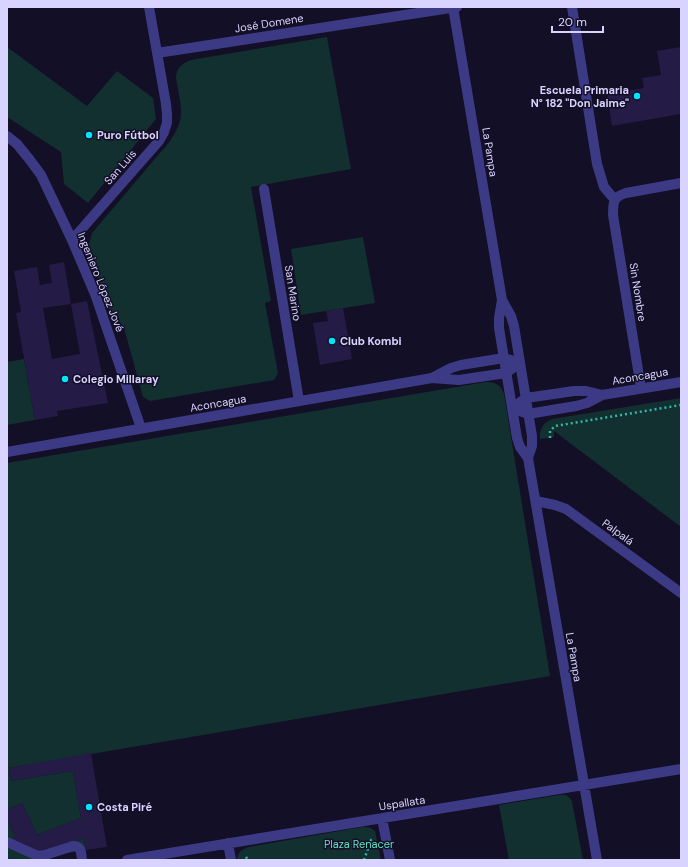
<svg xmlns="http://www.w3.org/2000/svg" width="688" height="867" viewBox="0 0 688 867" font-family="'DM Sans',sans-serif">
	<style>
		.green { fill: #12302f }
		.building { fill: #241b47 }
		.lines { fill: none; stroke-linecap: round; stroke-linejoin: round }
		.path { stroke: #2fb8b0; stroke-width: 2.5; stroke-dasharray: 2 3; stroke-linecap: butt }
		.minor { stroke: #3d3a85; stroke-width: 10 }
		.poi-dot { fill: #00e5ff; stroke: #130f26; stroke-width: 1.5 }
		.labels { text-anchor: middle; stroke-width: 3; stroke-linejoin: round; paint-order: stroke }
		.street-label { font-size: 11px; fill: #d9d4ff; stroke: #130f26 }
		.poi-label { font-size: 11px; font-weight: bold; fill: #d9d4ff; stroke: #130f26; text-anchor: start }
		.park-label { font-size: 11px; fill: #5fe0c0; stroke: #130f26 }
	</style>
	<rect width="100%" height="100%" fill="#130f26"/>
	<path class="green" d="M327,37L351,169L251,187L271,301L265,303L278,373L274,380L150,401L143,397L124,328L116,329L89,251V244L92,233L170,141C174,135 178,128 180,121C183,107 178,92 176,78C176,68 182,63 191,60Z
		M7,47L87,106L117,71L153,98L156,119L88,203L64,184L61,152L7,117Z
		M363,237L375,303L301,315L291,249Z
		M24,359L35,420L7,425V362Z
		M486,382C496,382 501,385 504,394L550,676L9,768L11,781L73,771L81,818L37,835L22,803L7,810V463Z
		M681,398V527L554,431V437L540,439C539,429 543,423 552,419Z
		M559,795C566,794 569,795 572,802L583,860H509L499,805Z
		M7,819L15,837L44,854L84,838L86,850L26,860H10L7,858Z
		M362,827C367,827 371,827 375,831L381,860H237C237,852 242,849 249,847Z"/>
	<path class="building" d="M681,47V114L612,126L607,94L644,88L642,78L661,75L657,51Z
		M64,262L71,304L43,308L52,359L80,354L71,304L87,301L108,403L57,411L58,416L35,420L16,313L21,312L14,271L37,267L40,285L52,283L49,265Z
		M343,308L352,359L320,365L313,323L328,321L326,311Z
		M91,753L107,847L86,850L84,838L44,854L11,839L15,837L7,819V810L22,803L37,835L81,818L73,771L11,781L9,768Z"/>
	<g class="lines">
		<path class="path" d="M550,438V431L555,426L681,405
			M246,857L248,860
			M364,860L371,840L373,839"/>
		<path class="minor" d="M453,7L502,300L499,318V328L517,438L520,447L528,458
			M572,7L597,164L604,187L615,200
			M157,53L457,7
			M7,136L17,144L30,160L41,175L72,240L95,294L141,428
			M264,189L299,401
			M72,240L159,141L164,132L167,123V114L166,104L149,7
			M502,300L511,316L514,326L532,436V446L528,458L597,860
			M432,378L451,368L461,365L504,358L511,360
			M641,388L613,215C613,202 613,197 626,193L681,183
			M512,408L528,414L576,406L587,403L602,395L681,382
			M512,408L526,398L574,391H586L602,395
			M7,452L432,378L459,380L506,373L520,363
			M536,501L555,505L566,509L681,593
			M382,818L390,860
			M7,842L38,856L45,855L73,846C82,846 81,853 82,860
			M228,843L231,860
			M127,860L681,769"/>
	</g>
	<g class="poi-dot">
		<circle cx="637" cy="96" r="4"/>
		<circle cx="89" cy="135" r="4"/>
		<circle cx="332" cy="341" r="4"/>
		<circle cx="65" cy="379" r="4"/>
		<circle cx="89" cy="807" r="4"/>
	</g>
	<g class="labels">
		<g class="street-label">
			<text transform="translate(269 23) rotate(-9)" y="4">José Domene</text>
			<text transform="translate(490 152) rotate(81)" y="4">La Pampa</text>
			<text transform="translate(120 167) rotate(-49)" y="4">San Luis</text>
			<text transform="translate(101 282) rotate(68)" y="4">Ingeniero López Jové</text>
			<text transform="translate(638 292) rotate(81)" y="4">Sin Nombre</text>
			<text transform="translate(293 293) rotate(81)" y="4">San Marino</text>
			<text transform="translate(640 376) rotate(-10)" y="4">Aconcagua</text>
			<text transform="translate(218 403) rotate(-10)" y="4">Aconcagua</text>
			<text transform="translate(618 532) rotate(36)" y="4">Palpalá</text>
			<text transform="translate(574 657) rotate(80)" y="4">La Pampa</text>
			<text transform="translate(402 803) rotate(-9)" y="4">Uspallata</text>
		</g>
		<g class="poi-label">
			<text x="629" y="94" text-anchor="end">Escuela Primaria<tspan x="629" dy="13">N° 182 "Don Jaime"</tspan></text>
			<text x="97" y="139">Puro Fútbol</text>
			<text x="340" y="345">Club Kombi</text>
			<text x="73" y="383">Colegio Millaray</text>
			<text x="97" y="811">Costa Piré</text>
		</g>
		<g class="park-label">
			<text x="359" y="848">Plaza Renacer</text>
		</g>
	</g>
	<rect width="688" height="867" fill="none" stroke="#d9d4ff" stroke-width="16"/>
	<path d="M552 26v6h51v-6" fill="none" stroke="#d9d4ff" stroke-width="2"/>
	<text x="558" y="26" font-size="12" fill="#d9d4ff" stroke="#130f26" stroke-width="3" paint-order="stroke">20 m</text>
</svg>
